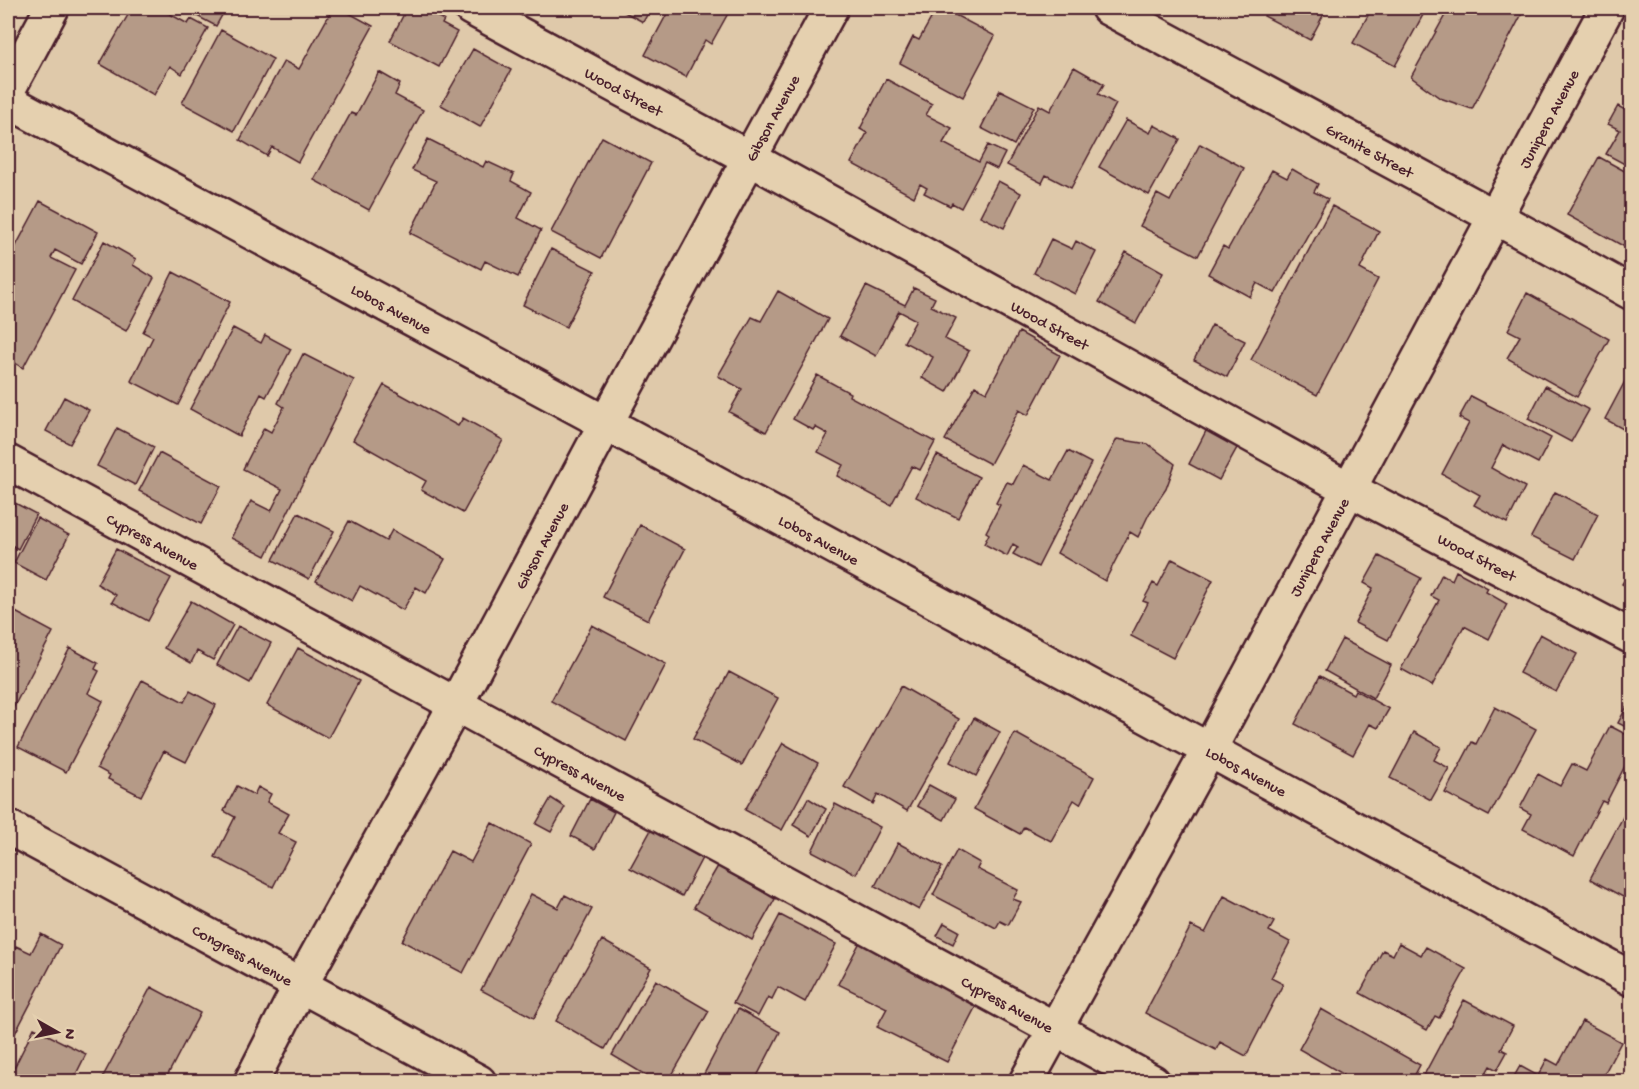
<svg xmlns="http://www.w3.org/2000/svg" width="1639" height="1089" viewBox="0 0 1639 1089" font-family="'Gochi Hand',sans-serif">
	<style>
		.building { fill: #b59a87; stroke: #4a1f2b; stroke-width: 1.5 }
		.lines { fill: none; stroke-linecap: round; stroke-linejoin: round }
		.minor-casing { stroke: #4a1f2b; stroke-width: 38 }
		.minor { stroke: #e5d0af; stroke-width: 33 }
		.labels { text-anchor: middle; stroke-width: 6; stroke-linejoin: round; paint-order: stroke }
		.street-label { font-size: 16px; fill: #4a1f2b; stroke: #e5d0af }
	</style>
	<rect width="100%" height="100%" fill="#dfc9aa"/>
	<filter id="ink" filterUnits="userSpaceOnUse"><feTurbulence type="fractalNoise" baseFrequency=".0167" numOctaves="2"/><feDisplacementMap in="SourceGraphic" scale="12" xChannelSelector="R" yChannelSelector="G"/><feConvolveMatrix kernelMatrix="1 2 1 2 8 2 1 2 1" color-interpolation-filters="sRGB"/></filter>
	<g filter="url(#ink)">
		<path class="building" d="M132,8H159L188,24L191,19L208,28L182,74L170,66L154,95L100,64Z
			M197,8H226L216,26L193,14Z
			M333,8H340L373,26L298,162L272,147L267,156L240,140L284,61L299,69Z
			M407,8H420L444,20L442,24L457,32L439,67L390,41Z
			M617,8H651L643,22Z
			M670,8H731L711,44L705,40L686,77L645,55Z
			M937,8H942L995,36L963,97L900,63L913,37L919,40Z
			M1268,8H1327L1310,40L1264,16Z
			M1372,8H1414L1424,13L1395,66L1353,43Z
			M1449,8H1525L1472,109L1440,98L1411,77Z
			M221,30L273,59L234,131L182,103Z
			M473,49L511,70L480,127L441,105Z
			M1074,67L1104,84L1098,94L1116,104L1071,188L1046,175L1042,183L1007,165L1039,105L1050,111Z
			M379,72L400,84L395,95L423,110L369,210L314,180L351,113L356,115Z
			M886,79L932,104L926,115L952,128L943,143L979,162L988,145L1005,153L997,169L985,163L961,208L952,203L950,206L924,193L927,188L920,184L914,197L851,163L867,133L860,129Z
			M1000,90L1034,107L1014,145L981,128Z
			M1629,104L1632,106V168L1606,154L1620,130L1608,124L1618,106L1625,110Z
			M1126,120L1150,133L1154,125L1180,139L1149,195L1099,167Z
			M602,137L651,163L601,258L551,232Z
			M428,139L483,167L486,161L514,174L511,181L531,192L518,218L541,230L518,277L485,261L481,269L410,233L436,181L412,170Z
			M1200,144L1244,168L1198,256L1140,226L1157,194L1170,201Z
			M1599,157L1632,175V191L1630,193L1632,194V251L1567,215Z
			M1292,169L1318,184L1314,192L1328,199L1275,293L1257,283L1250,297L1208,274L1223,246L1228,249L1272,170L1287,178Z
			M998,181L1021,193L1004,228L980,216Z
			M40,201L98,232L81,264L55,250L51,258L75,270L23,368L8,359V261Z
			M1332,206L1379,231L1360,269L1378,279L1317,395L1251,360Z
			M1051,239L1072,249L1076,241L1096,252L1075,294L1034,273Z
			M104,241L136,259L133,265L154,278L126,331L72,301Z
			M551,249L595,271L566,327L523,305Z
			M1126,252L1163,273L1136,323L1099,302Z
			M173,272L230,302L178,405L131,381L153,337L143,332Z
			M866,286L905,305L914,288L935,298L931,306L956,318L945,339L969,351L947,392L922,378L933,357L904,342L916,320L899,311L876,356L840,336Z
			M778,291L828,319L766,432L729,412L742,389L718,376L752,317L761,321Z
			M1527,293L1609,339L1577,397L1507,358L1520,336L1508,330Z
			M1212,325L1245,341L1227,377L1194,360Z
			M233,328L261,343L265,335L291,349L266,397L261,394L239,436L190,409Z
			M1019,332L1060,355L1028,415L1019,410L990,464L945,440L975,386L987,392Z
			M303,354L354,380L266,556L231,538L251,501L271,511L282,489L243,469L264,428L271,432L284,407L278,403Z
			M1632,368V434L1605,419Z
			M817,375L850,393L849,396L935,442L920,470L912,466L891,505L837,476L843,465L818,452L828,434L815,427L813,430L793,419Z
			M384,385L458,426L463,418L503,440L463,513L421,490L426,481L353,440Z
			M1545,386L1589,410L1571,442L1528,419Z
			M1471,396L1551,438L1538,463L1503,445L1491,468L1525,487L1507,523L1474,505L1480,495L1442,474L1469,423L1459,418Z
			M64,397L89,410L70,444L46,431Z
			M117,428L154,447L135,485L97,466Z
			M1207,429L1238,446L1219,480L1189,464Z
			M1117,439L1148,444L1175,464L1166,489L1149,514L1138,537L1130,532L1105,581L1057,553Z
			M1068,451L1091,463L1038,567L1013,554L1018,547L1013,544L1007,556L984,544L989,534L986,532L1000,505L996,503L1007,482L1013,484L1023,465L1052,480Z
			M159,453L221,486L201,524L139,491Z
			M937,455L979,477L958,518L916,497Z
			M1555,492L1598,514L1575,559L1531,537Z
			M15,503L36,514L18,549L8,543V518Z
			M298,513L334,531L309,579L273,560Z
			M37,518L69,535L46,580L14,563Z
			M349,521L386,541L392,530L445,559L426,593L416,587L403,610L360,586L352,601L316,581Z
			M640,525L685,549L648,620L603,597Z
			M116,549L171,578L148,621L112,602L116,595L97,584Z
			M1379,556L1421,578L1388,640L1355,623L1373,588L1364,583Z
			M1172,559L1213,580L1173,658L1131,636L1148,603L1143,601L1153,583L1158,586Z
			M1632,568V589L1622,584Z
			M1456,571L1488,588L1486,592L1507,604L1489,639L1464,626L1432,686L1401,669L1439,600L1431,596L1442,574L1452,580Z
			M191,601L233,625L213,660L197,651L191,663L164,648Z
			M8,608L53,632L8,718Z
			M592,625L666,664L626,741L551,701Z
			M238,626L271,643L250,683L217,665Z
			M1540,634L1577,654L1556,692L1519,673Z
			M1342,639L1391,665L1373,698L1325,671Z
			M70,648L98,663L95,669L99,671L88,693L103,701L66,772L18,747Z
			M298,648L359,681L328,738L267,705Z
			M729,672L778,698L742,765L693,739Z
			M1320,676L1353,694L1355,690L1389,709L1378,728L1370,724L1353,755L1295,724Z
			M142,680L184,702L190,691L216,705L186,762L164,751L141,796L108,779L110,775L97,768Z
			M901,686L959,719L907,811L878,794L873,804L844,787Z
			M1632,697V730L1618,723Z
			M1495,707L1536,729L1489,816L1445,793L1472,742L1476,744Z
			M974,718L1000,732L976,776L950,762Z
			M1610,726L1631,737L1632,735V764L1627,762L1606,803L1602,801L1574,856L1523,829L1531,814L1520,808L1538,774L1560,786L1572,764L1586,771Z
			M1414,732L1441,747L1434,760L1449,768L1431,800L1390,778Z
			M1015,733L1094,777L1080,804L1074,800L1051,841L1024,827L1020,834L974,809Z
			M783,743L818,763L782,830L745,810Z
			M929,785L955,799L944,820L917,806Z
			M237,786L254,795L258,787L271,794L267,802L289,814L278,833L296,842L273,887L215,857L235,817L224,811Z
			M551,798L565,807L551,832L536,824Z
			M808,798L826,809L811,836L793,825Z
			M590,799L614,812L595,849L571,836Z
			M1632,800V902L1590,879Z
			M835,804L880,827L856,874L812,851Z
			M492,823L531,844L463,973L402,941L450,851L471,862Z
			M651,830L702,858L682,896L630,868Z
			M898,843L942,867L919,910L875,886Z
			M957,850L980,863L977,869L1018,890L1013,899L1021,902L1008,925L1000,921L996,928L933,895Z
			M718,866L775,899L752,940L694,907Z
			M531,894L558,908L565,895L592,909L534,1018L481,990Z
			M1224,896L1274,922L1269,931L1290,942L1271,978L1283,984L1246,1056L1220,1042L1216,1050L1145,1013L1191,926L1205,933Z
			M780,915L836,944L805,1002L778,987L772,999L768,997L758,1016L733,1003Z
			M944,923L959,931L953,944L937,936Z
			M41,934L61,945L8,1047V955L10,956L16,946L31,953Z
			M602,940L651,968L605,1049L556,1021Z
			M860,942L978,1002L947,1062L877,1027L887,1008L838,984Z
			M1399,943L1421,955L1426,947L1466,969L1439,1018L1435,1016L1427,1030L1360,993L1383,950L1393,955Z
			M656,980L709,1011L668,1082H657L612,1055Z
			M151,987L200,1013L164,1082H100Z
			M1464,1000L1513,1026L1501,1049L1507,1052L1497,1070L1490,1066L1481,1082H1436L1424,1075Z
			M738,1009L780,1032L754,1082H718L704,1074Z
			M1321,1009L1420,1065L1411,1082H1339L1343,1074L1299,1049Z
			M1582,1021L1621,1042L1600,1082H1511L1520,1066L1538,1076L1547,1059L1558,1065Z
			M34,1028L86,1054L72,1082H19L10,1076Z"/>
		<g class="lines">
			<defs>
				<g id="minor">
					<path id="s1" d="M471,8L749,158L1349,489L1632,637"/>
					<path id="s2" d="M1108,8L1495,217L1632,293"/>
					<path d="M8,90L52,8"/>
					<path id="s3" d="M8,101L650,447L1632,979"/>
					<path id="s4" d="M8,462L1153,1082"/>
					<path id="s5" d="M8,827L479,1082"/>
					<path id="s6" d="M251,1082L301,984L456,704L606,423L831,8"/>
					<path id="s7" d="M1026,1082L1209,750L1607,8"/>
				</g>
			</defs>
			<use href="#minor" class="minor-casing"/>
			<use href="#minor" class="minor"/>
		</g>
	</g>
	<g class="labels">
		<g class="street-label">
			<text dy="6" stroke="none"><textPath href="#s1" startOffset="174">Wood Street</textPath></text>
			<text dy="6" stroke="none"><textPath href="#s6" startOffset="1096">Gibson Avenue</textPath></text>
			<text dy="6" stroke="none"><textPath href="#s7" startOffset="1096">Junipero Avenue</textPath></text>
			<text dy="6" stroke="none"><textPath href="#s2" startOffset="298">Granite Street</textPath></text>
			<text dy="6" stroke="none"><textPath href="#s3" startOffset="436">Lobos Avenue</textPath></text>
			<text dy="6" stroke="none"><textPath href="#s1" startOffset="660">Wood Street</textPath></text>
			<text dy="6" stroke="none"><textPath href="#s3" startOffset="922">Lobos Avenue</textPath></text>
			<text dy="6" stroke="none"><textPath href="#s4" startOffset="165">Cypress Avenue</textPath></text>
			<text dy="6" stroke="none"><textPath href="#s6" startOffset="610">Gibson Avenue</textPath></text>
			<text dy="6" stroke="none"><textPath href="#s7" startOffset="610">Junipero Avenue</textPath></text>
			<text dy="6" stroke="none"><textPath href="#s1" startOffset="1146">Wood Street</textPath></text>
			<text dy="6" stroke="none"><textPath href="#s4" startOffset="651">Cypress Avenue</textPath></text>
			<text dy="6" stroke="none"><textPath href="#s3" startOffset="1408">Lobos Avenue</textPath></text>
			<text dy="6" stroke="none"><textPath href="#s5" startOffset="267">Congress Avenue</textPath></text>
			<text dy="6" stroke="none"><textPath href="#s4" startOffset="1137">Cypress Avenue</textPath></text>
		</g>
	</g>
	<rect width="1639" height="1089" fill="none" stroke="#e5d0af" stroke-width="30"/>
	<rect x="15" y="15" width="1609" height="1059" fill="none" stroke="#4a1f2b" stroke-width="2" filter="url(#ink)"/>
	<g transform="translate(57 1032) rotate(99)" stroke="#e5d0af" stroke-width="4.5" paint-order="stroke">
	<path d="M0-4.5L10 22L0 15L-10 22Z" fill="#4a1f2b"/>
	<text y="-9" font-size="16" font-weight="bold" text-anchor="middle" fill="#4a1f2b">N</text>
	</g>
</svg>
